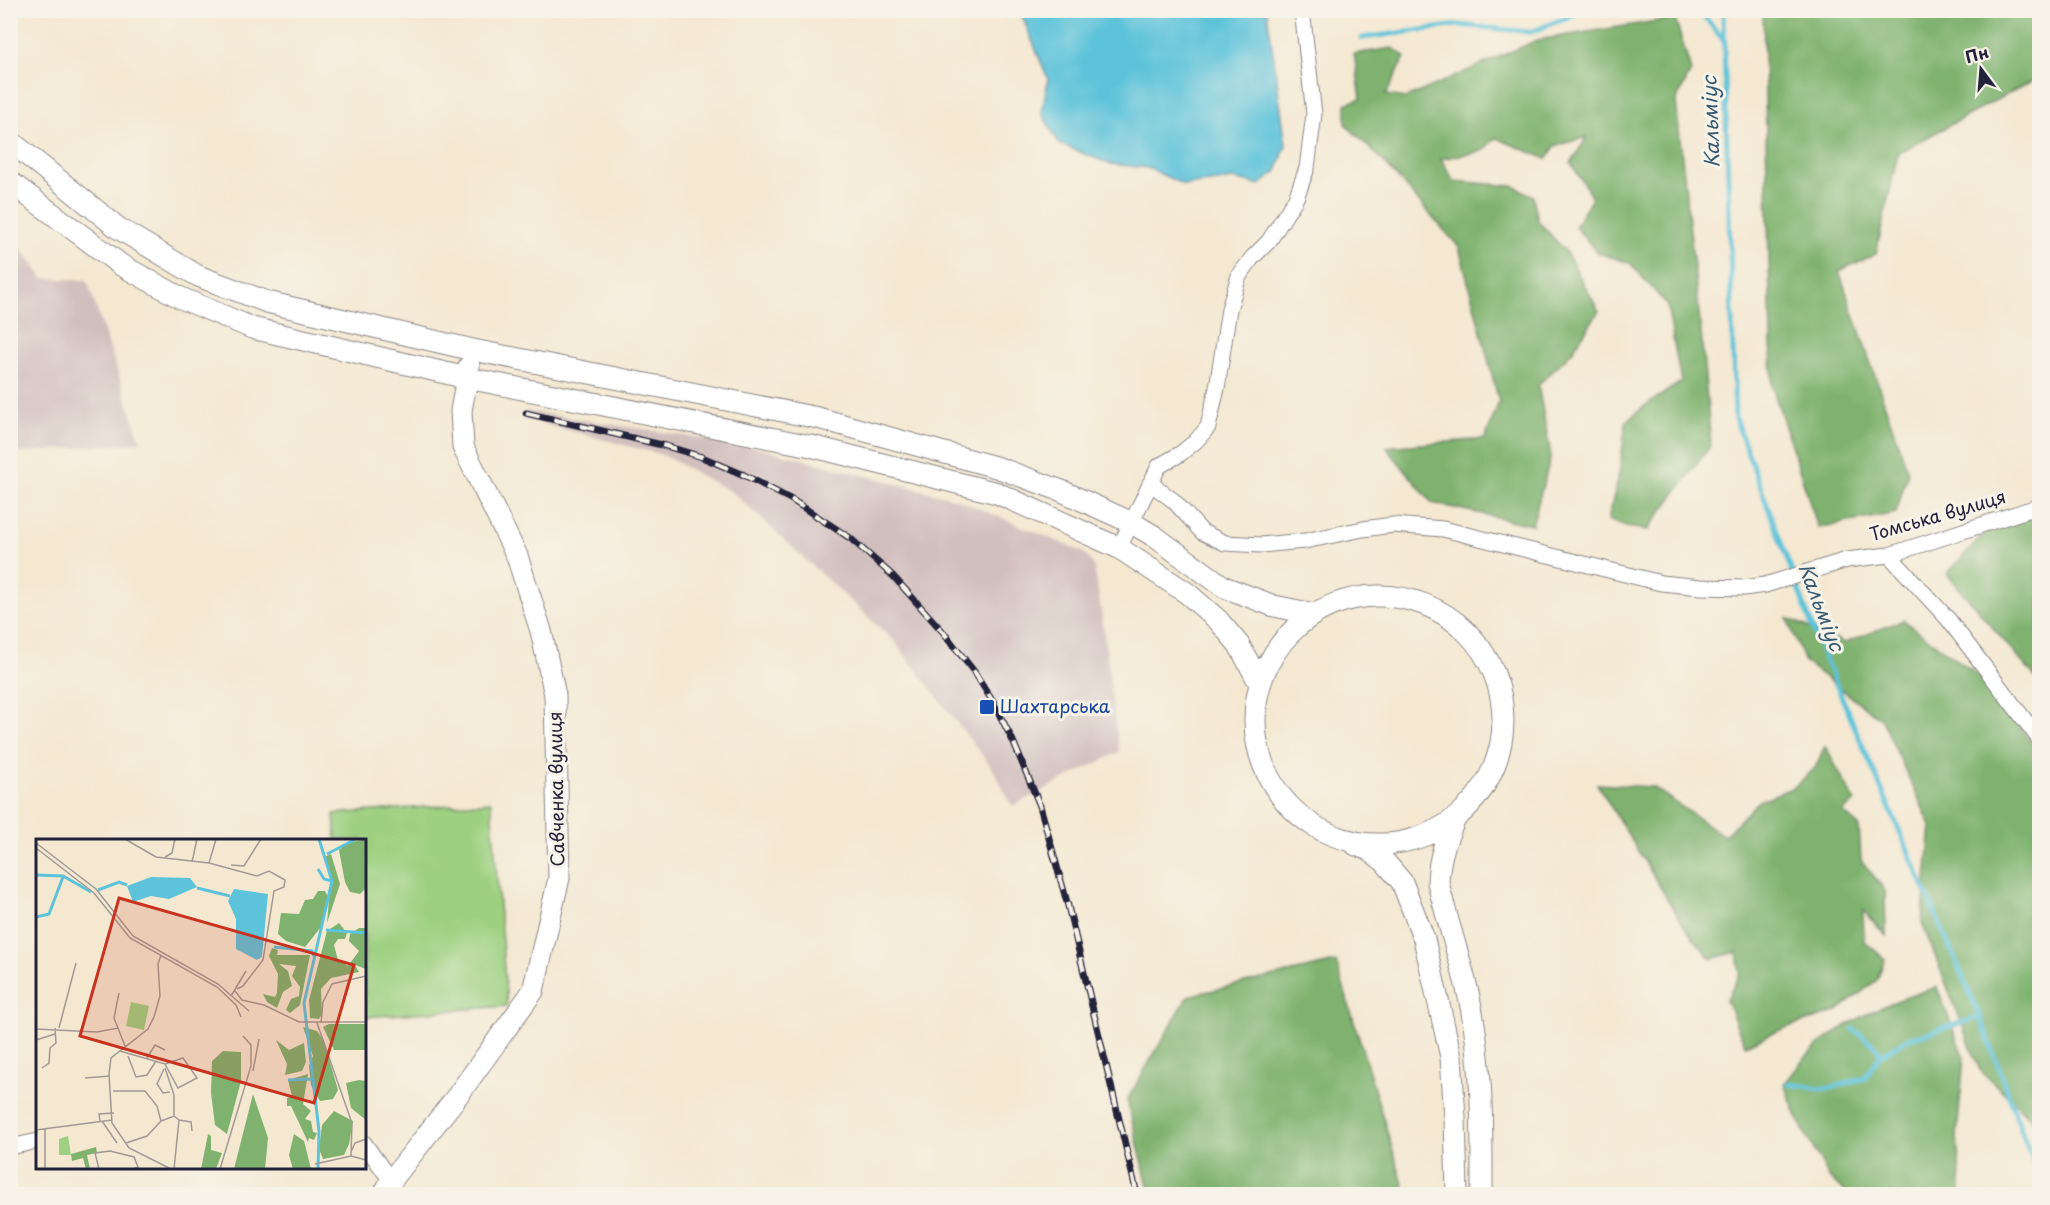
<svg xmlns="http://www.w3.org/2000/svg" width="2050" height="1205" viewBox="0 0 2050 1205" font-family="'Playpen Sans',sans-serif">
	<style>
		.industrial { fill: #d1bfbe }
		.green { fill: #9dd080; stroke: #60795e; stroke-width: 1.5 }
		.forest { fill: #7eb26e; stroke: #506a54; stroke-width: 1.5 }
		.water { fill: #5dc3da; stroke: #40728a; stroke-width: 1.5 }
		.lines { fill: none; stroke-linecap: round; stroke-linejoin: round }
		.stream { stroke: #5dc3da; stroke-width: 5 }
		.street-casing { stroke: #8b8586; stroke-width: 17 }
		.secondary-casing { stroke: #8b8586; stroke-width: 23 }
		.street { stroke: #fff; stroke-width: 15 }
		.secondary { stroke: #fff; stroke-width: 21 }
		.rail-casing { stroke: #22223b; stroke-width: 7 }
		.rail { stroke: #f7f3e8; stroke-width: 4.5; stroke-dasharray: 14; stroke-linecap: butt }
		.transit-dot { fill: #1a4fb4; stroke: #f7f3e8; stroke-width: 2 }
		.labels { text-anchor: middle; stroke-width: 6; stroke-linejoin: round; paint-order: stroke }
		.street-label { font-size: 18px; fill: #22223b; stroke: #f7f3e8 }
		.transit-label { font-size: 18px; fill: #164399; stroke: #f7f3e8; text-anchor: start }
		.water-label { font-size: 20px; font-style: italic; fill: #375a73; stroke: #f7f3e8 }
		.inset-river { fill: none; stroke: #5dc3da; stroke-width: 3 }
		.inset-road { fill: none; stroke: #a09995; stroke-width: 1.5 }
		.view { fill: #c8321e; fill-opacity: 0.15; stroke: #c8321e; stroke-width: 3 }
		.inset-edge { fill: none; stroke: #22223b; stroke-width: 3 }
	</style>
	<rect width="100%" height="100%" fill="#f7f3e8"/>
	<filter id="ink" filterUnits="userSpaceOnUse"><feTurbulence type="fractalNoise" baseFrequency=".0167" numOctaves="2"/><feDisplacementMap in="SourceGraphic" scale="12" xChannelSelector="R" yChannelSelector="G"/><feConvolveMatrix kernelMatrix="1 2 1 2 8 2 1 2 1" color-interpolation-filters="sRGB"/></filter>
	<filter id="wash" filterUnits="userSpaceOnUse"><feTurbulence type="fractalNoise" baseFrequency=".008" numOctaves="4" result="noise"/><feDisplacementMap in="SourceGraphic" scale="24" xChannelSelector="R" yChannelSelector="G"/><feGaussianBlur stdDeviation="1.35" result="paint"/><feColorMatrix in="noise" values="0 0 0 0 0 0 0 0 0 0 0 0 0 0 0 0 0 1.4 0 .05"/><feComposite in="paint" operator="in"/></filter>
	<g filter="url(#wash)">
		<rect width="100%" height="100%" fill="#f4e8d1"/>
		<path class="industrial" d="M11,234L43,278L87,280L141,442L11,454Z
			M525,411L751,446L956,499L1081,551L1087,556L1094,566L1102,617L1119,752L1012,806L995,772L894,641L733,493L663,455L524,419Z"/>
		<path class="green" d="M491,802L507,1006L365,1017L364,840H336L334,814Z"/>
		<path class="forest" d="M1948,10L2008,18L2009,11H2039V77L1898,153L1876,254L1839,271L1908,472L1896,513L1818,528L1772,386L1763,11Z
			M1675,18L1691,71L1676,101L1701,332L1711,445L1648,530L1626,527L1608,520L1619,474L1626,422L1643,407L1681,382L1667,305L1630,263L1598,253L1575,227L1592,197L1571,163L1587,137L1555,146L1547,159L1496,138L1482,151L1441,159L1454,181L1514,186L1533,196L1538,221L1566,252L1599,311L1572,352L1538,385L1551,456L1532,525L1432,503L1386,447L1485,439L1499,402L1459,247L1382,160L1346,125V104L1361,98L1354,54L1393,48L1405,57L1386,95L1406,98L1537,40Z
			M2039,514V682L1947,574L1988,529Z
			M1787,618L1845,643L1903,620L1985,680L2039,753V1126L1980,1070L1922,923L1931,826L1882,720L1805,662Z
			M1825,746L1855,801L1843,812L1859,826L1861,860L1885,890L1886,936L1863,910L1864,941L1885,959L1877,980L1836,1012L1785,1028L1745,1045L1726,1000L1740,974L1737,952L1711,959L1686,929L1597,784L1653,787L1724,836L1759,801L1794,787L1815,768Z
			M1336,962L1406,1194H1150L1127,1100L1188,996Z
			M1937,987L1964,1058L1957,1134L1961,1194H1848L1830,1179L1799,1122L1784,1084C1793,1074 1801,1061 1811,1052C1847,1019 1891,1001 1937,987Z"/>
		<path class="water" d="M1020,11H1267L1286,145L1277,171L1260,185L1234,179L1184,185L1148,168L1110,164L1059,144L1042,113L1048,79Z"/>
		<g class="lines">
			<path class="stream" d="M1699,10L1725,42
				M1723,10L1735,418L1817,640L1980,1017L2040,1181
				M1362,38L1459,25L1531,32L1585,10
				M1853,1029L1874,1045L1881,1055
				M1788,1084L1827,1089L1864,1078L1881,1055L1907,1039L1980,1017"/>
		</g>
	</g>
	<g filter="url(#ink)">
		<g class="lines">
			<defs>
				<path id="street" d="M1150,483L1174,501L1202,532L1225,543L1261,545L1305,541L1363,529L1393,525L1443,529L1661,583L1701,587L1744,588L1765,585L1847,560L1889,555L2040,506
					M1119,548L1159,466L1180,454L1196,441L1208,427L1217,388L1229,309L1239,276L1252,258L1269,241L1296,198L1307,168L1314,114L1302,10
					M1889,555L1948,619L2040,740
					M364,1143L391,1181
					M10,1147L38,1141"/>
				<path id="secondary" d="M10,141L118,228L198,276L267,302L473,350L818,418L999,468L1062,491L1132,523L1154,536L1224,587L1274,606L1314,614
					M10,182L121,265L181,298L252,328L467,378L811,446L997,493L1119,548L1187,593L1218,620L1239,645L1260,684
					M1255 720a124 124 0 1 1 248 0a124 124 0 1 1-248 0Z
					M1455,819C1445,841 1439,858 1438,882C1447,921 1460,958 1469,997C1483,1061 1482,1129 1482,1194
					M1356,845L1369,850L1384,861L1402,882L1424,939L1451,1057L1455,1118L1457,1194
					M384,1194L391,1181L458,1095L533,991L559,878L555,695L541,631L517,556L463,447L461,411L469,366"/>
			</defs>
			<use href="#street" class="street-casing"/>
			<use href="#secondary" class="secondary-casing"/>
			<use href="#street" class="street"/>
			<use href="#secondary" class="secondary"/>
			<defs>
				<path id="rail" d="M526,413L666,446L702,457L744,475L792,500L850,538L893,576L944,633L975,673L993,702L1013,741L1040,806L1068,906L1137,1194"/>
			</defs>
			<use href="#rail" class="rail-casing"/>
			<use href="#rail" class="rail"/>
		</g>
	</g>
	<rect class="transit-dot" x="979" y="699" width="16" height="16" rx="3"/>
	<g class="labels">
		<g class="street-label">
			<text transform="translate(1938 516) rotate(-16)" y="6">Томська вулиця</text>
			<text transform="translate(557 789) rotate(-91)" y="6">Савченка вулиця</text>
		</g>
		<g class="transit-label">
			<text x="1000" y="713">Шахтарська</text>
		</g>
		<g class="water-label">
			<text transform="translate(1711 122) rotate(-92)" y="7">Кальміус</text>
			<text transform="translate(1821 607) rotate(69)" y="7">Кальміус</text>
		</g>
	</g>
	<g transform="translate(36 839)">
		<rect width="330" height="330" fill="#f4e8d1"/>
		<path d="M95,163L113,167L108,191L90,187ZM32,297L35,316H23V300Z" fill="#9dd080"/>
		<path d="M330,0V49L324,55L314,53L309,43L303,11L311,4ZM295,15L304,45L291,84L295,37L288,18ZM282,52H289L292,58L285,88L269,108L250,102L242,95L245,74L263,75L269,61L277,60ZM303,84L311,94L309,100H302L298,106L302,121L312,127L323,112L313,102L314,95L323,89H330V130L319,126L323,133L295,139L285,150L286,175L283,180L274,179L273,161L291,92ZM236,109L242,111L241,116H274L264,166L254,174L250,171L255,160L263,157L264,148L256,137L260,127L243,125L252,132L256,147L247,153L241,169L231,163L227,155L239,158L241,154L242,135L233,117ZM293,185H330V211H298L287,188ZM267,188L281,192L288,202L302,251L297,260L284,262L275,246L273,227L277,217ZM240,201L253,211L268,204L270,223L266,232L249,236L251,225ZM187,212L205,213V242L191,295L179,286L175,254L176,222ZM272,235L267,265L275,272L269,280L275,282L277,293L281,294L278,301L273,299L272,303L255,267H251V259L256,257L252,241ZM323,241L330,242V281L315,269L310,244ZM217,255L232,299L229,330H198ZM298,272L317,282L313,305L308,316L287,320L283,310L286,286ZM172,295L175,297V311L186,314L180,330H165ZM258,295L268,302L275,330H257L253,316ZM60,308L61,314L51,316L54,330H50L47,319L36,322L35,315Z" fill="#7eb26e"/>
		<path d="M115,38L154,39L161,48L133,60L115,57L97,63L91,47ZM198,50L232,55L226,118L221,121L200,110V80L192,62Z" fill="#5dc3da"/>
		<path class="inset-river" d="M291,15L320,0M282,30L288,40L296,42M0,36L27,37L55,53M161,49L194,57M62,51L83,43L91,46M0,78L13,75L27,38M290,91L330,94M238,108L276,112L279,120M252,241L276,240M282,330L283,292L268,164L296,42L283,0"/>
		<path class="inset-road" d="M89,0L120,18L173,24L221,37L233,32L249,41L248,48L238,52L227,121L207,147L201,150M0,4L60,50L97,97L182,145L213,172M0,9L58,54L94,99L181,148L200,166L205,178M129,18L136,14L139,0M156,23L161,0M173,24L180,0M195,26L208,27L225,0M125,116L122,125L124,157L118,178L112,190L75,219L73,235L76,284L93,309L135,330M199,152L206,161L228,166L263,183H330M195,157L210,132M281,184L316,284L315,317M285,184L287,163L296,145L330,137M23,189L40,124M82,189L78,179L83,154M0,190L61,193L82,189L89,207M0,201L19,195M84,212L129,225L147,219L161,239L142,249L129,225M92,217L100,238L111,236L120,222M111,219L119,206L129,211M6,229L13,224L14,209L20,204L19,189M129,229L138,256V277M128,230L121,245L127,254L134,253M217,232L223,200M49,239L74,237M77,252H109L121,267L125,282L111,297L90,304M143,281L155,283L156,292M64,282L63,275L78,274M66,282L81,304M125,282L138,277L143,281L138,330M9,290V330M0,291L76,281M315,313L319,304L330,300M279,325L315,317L330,321M63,330L59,314L74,312L98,318L102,328L97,330M184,330L215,227V206L207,197"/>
		<path class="view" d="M83,59L318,126L278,264L44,197Z"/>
		<rect width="330" height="330" class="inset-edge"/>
	</g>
	<rect width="2050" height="1205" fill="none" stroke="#f7f3e8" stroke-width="36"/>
	<g transform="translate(1981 69) rotate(344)" stroke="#f7f3e8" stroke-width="4.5" paint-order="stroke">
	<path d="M0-4.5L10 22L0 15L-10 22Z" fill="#22223b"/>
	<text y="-9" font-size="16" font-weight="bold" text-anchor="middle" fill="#22223b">Пн</text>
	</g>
</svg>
